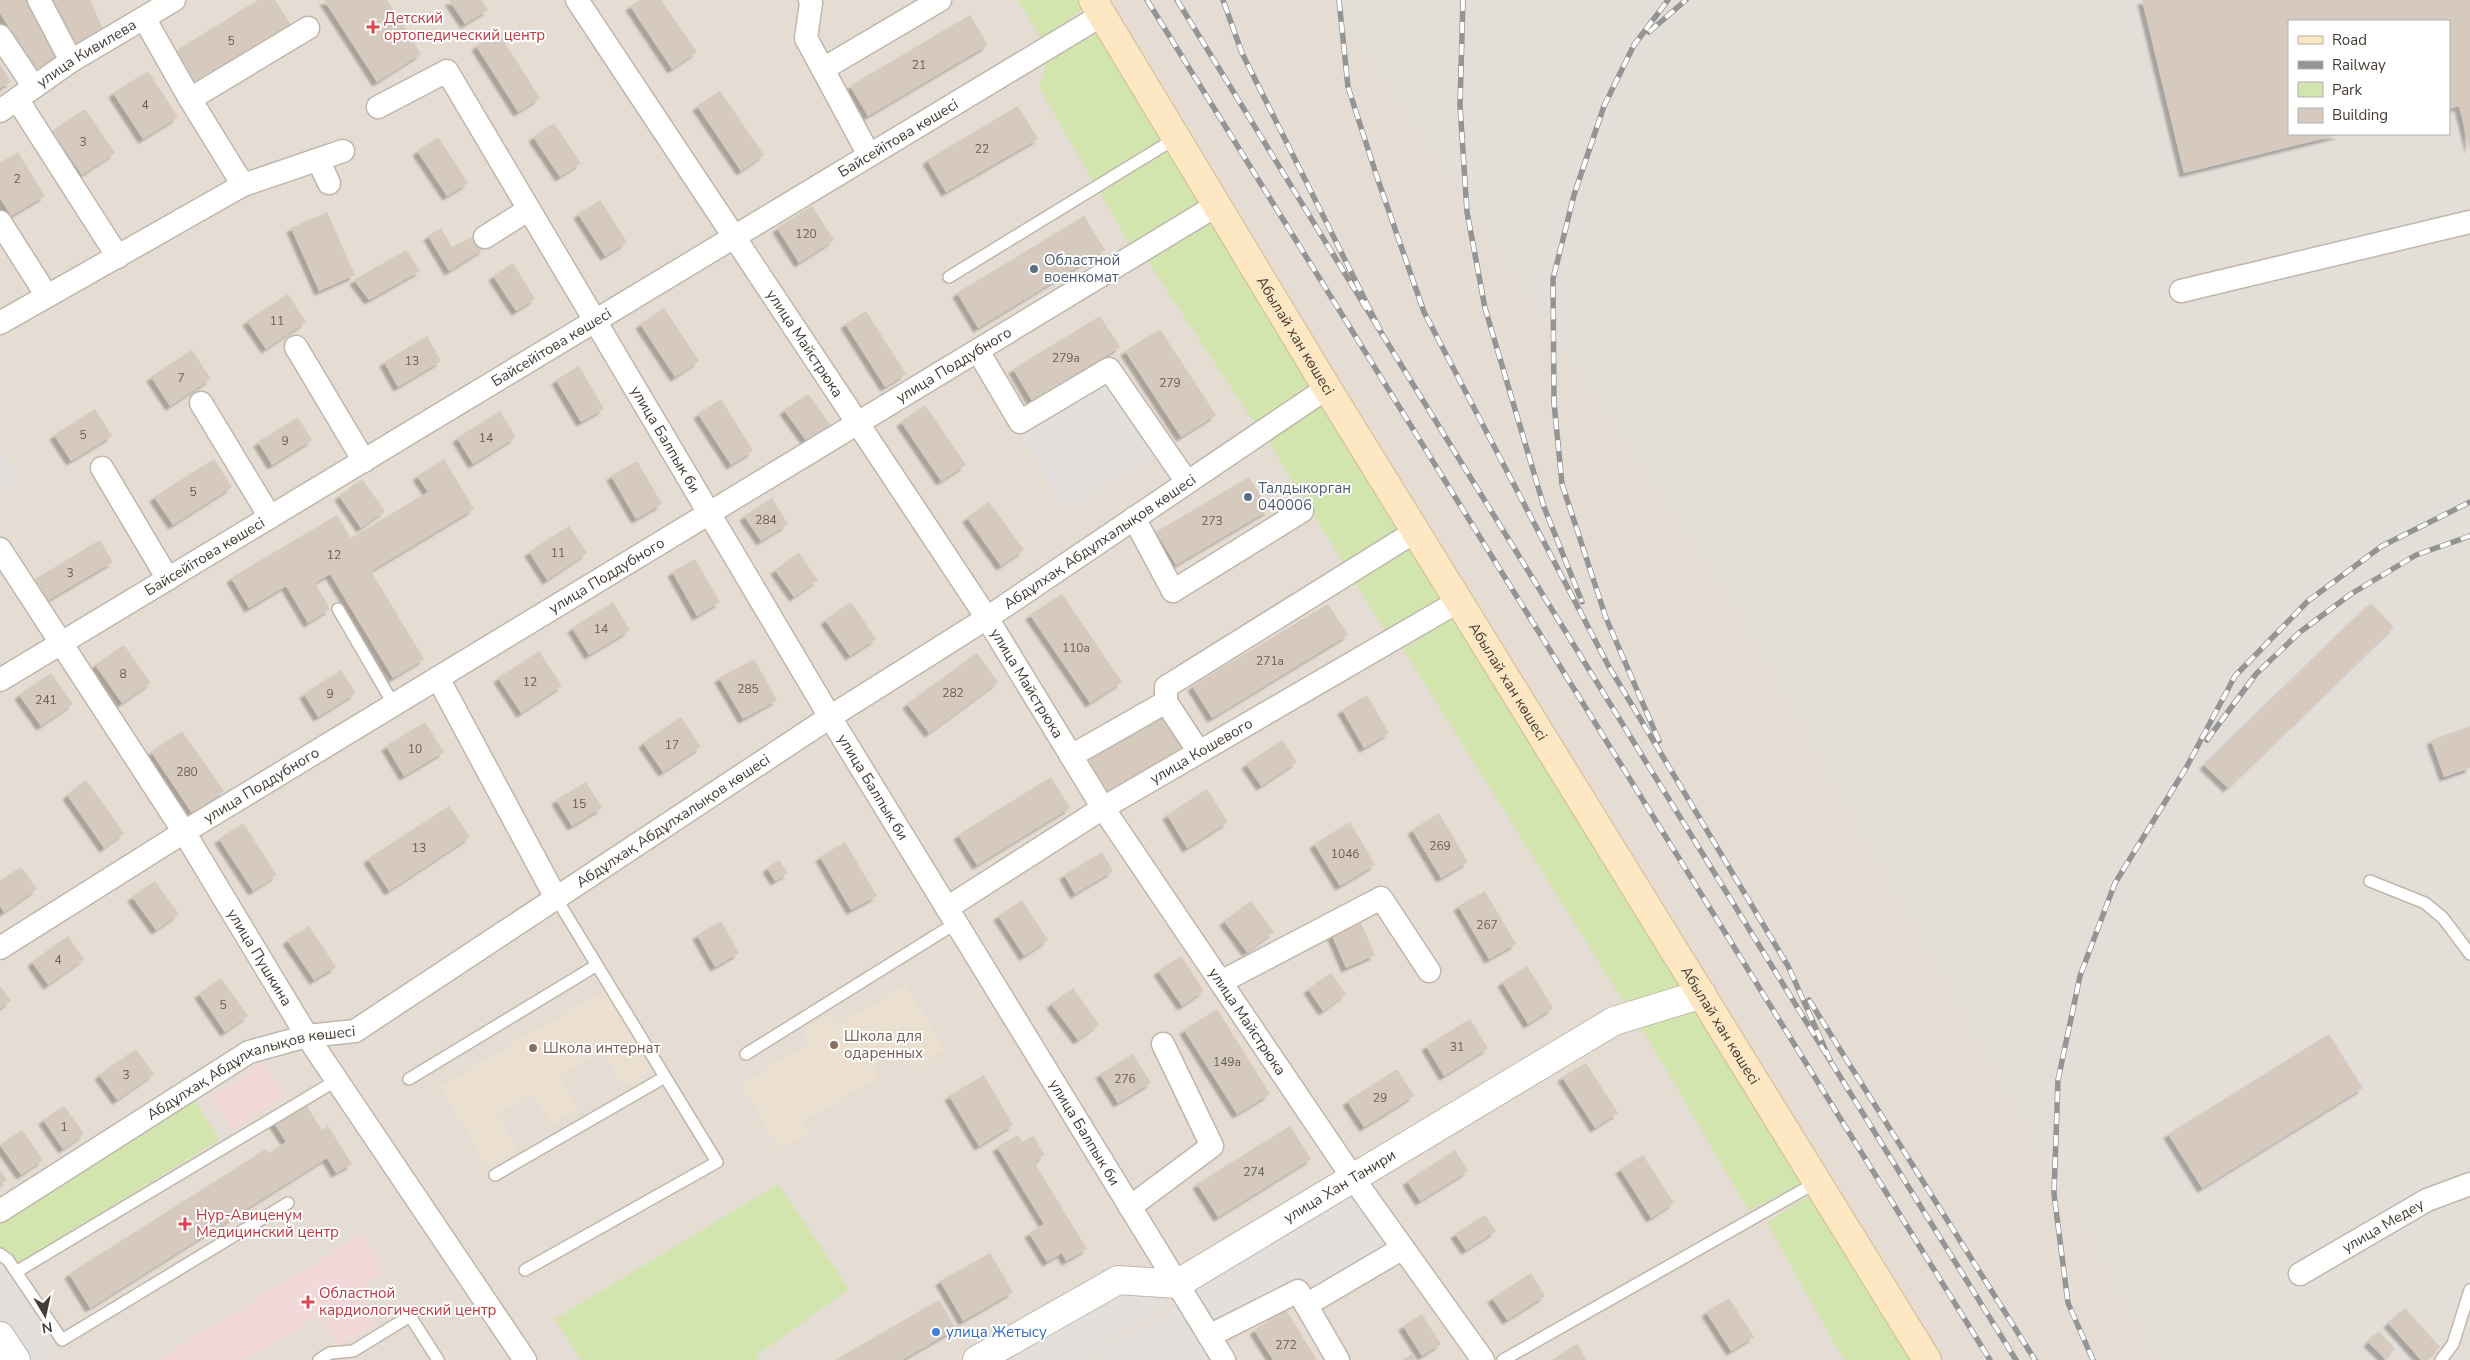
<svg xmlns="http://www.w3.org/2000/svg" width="2470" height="1360" viewBox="0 0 2470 1360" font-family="'Nunito Sans',sans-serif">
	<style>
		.residential { fill: #e5ddd3; fill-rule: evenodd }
		.industrial { fill: #e4ded9; fill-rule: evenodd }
		.education { fill: #ebe0cf }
		.medical { fill: #f2d8d8 }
		.green { fill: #d3e5ae }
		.parking { fill: #e2dfdd }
		.building { fill: #d6c9bd; filter: url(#shadow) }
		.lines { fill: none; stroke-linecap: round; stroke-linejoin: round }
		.service-casing { stroke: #c0b6aa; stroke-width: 14 }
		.minor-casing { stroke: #c0b6aa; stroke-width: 25 }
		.tertiary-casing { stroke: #c0b6aa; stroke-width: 30 }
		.secondary-casing { stroke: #d1ba95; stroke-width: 30 }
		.service { stroke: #fff; stroke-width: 11 }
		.minor { stroke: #fff; stroke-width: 22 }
		.tertiary { stroke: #fff; stroke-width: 28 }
		.secondary { stroke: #fde8c3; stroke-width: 28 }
		.rail-casing { stroke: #949494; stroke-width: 5.5 }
		.rail { stroke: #fff; stroke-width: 4; stroke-dasharray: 11; stroke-linecap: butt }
		.health-dot { fill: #e0444e; stroke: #fff; stroke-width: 2 }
		.service-dot { fill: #5c6f8a; stroke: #fff; stroke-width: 2 }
		.education-dot { fill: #8d6e63; stroke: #fff; stroke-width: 2 }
		.shop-dot { fill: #3f7fe0; stroke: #fff; stroke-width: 2 }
		.labels { text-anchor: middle; stroke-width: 4; stroke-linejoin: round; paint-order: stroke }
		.number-label { font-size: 12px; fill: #685f56 }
		.health-label { font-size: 15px; fill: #be3a42; stroke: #fff; text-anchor: start }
		.street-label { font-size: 15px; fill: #443c34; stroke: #fff }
		.service-label { font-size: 15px; fill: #4e5e75; stroke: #fff; text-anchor: start }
		.education-label { font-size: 15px; fill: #785e54; stroke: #fff; text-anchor: start }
		.shop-label { font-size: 15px; fill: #366cbe; stroke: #fff; text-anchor: start }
	</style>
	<defs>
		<filter id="shadow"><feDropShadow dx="-4.5" dy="4.5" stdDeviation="1" flood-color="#0004"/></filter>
	</defs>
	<rect width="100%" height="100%" fill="#f2ece4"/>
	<path class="residential" d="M0,0H2470V1360H0ZM2289,21H2449V134H2289Z"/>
	<path class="industrial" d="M1332,0H2470V1360H2157L1731,603ZM2289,21H2449V134H2289Z"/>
	<path class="education" d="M906,985L945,1050L916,1068L903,1047L873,1065L879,1076L802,1122L808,1133L781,1150L741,1085L809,1044L802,1031L830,1014L838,1026Z
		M606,989L654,1069L624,1086L603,1051L559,1077L578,1109L552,1125L532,1093L496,1114L517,1150L488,1167L440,1087Z"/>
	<path class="medical" d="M262,1063L284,1096L232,1130L211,1098Z
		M361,1235L384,1273L358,1289L378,1323L338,1347L318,1315L245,1360H157Z"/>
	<path class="green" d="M1018,0H1081L1085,7L1042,41Z
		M1099,25L1209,203L1136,255L1039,88L1049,56Z
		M1214,215L1318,384L1255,424L1147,260Z
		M1326,400L1449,600L1385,631L1265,436Z
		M1455,616L1686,987L1627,1007L1403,649Z
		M1701,1005L1809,1179L1749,1211L1638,1022Z
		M193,1098L219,1140L20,1263L0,1248V1222Z
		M778,1184L849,1289L756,1356L758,1360H581L555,1319Z
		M1817,1190L1922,1360H1844L1767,1223Z"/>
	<path class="parking" d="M1108,378L1158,452L1065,510L1020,432Z
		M0,447L18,478L0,490Z
		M1349,1187L1397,1239L1315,1290L1309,1279L1211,1327L1185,1287Z
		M0,1263L54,1336L56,1346L37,1360H30L0,1317Z
		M1123,1288L1172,1300L1080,1360H992Z
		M1180,1305L1215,1360H1091Z"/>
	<path class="building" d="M0,0H31L61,56L36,71L0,13Z
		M47,0H90L103,29L73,49Z
		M258,0H275L292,27L192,89L171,54Z
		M324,0H387L421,54L377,82Z
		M449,0H481L488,10L465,24Z
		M640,0H661L697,52L672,69L630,6Z
		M2142,0H2470V150L2459,106L2449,109V21H2289V134H2342L2184,173Z
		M970,15L988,45L868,116L850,86Z
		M498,32L540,98L518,112L476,46Z
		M0,64L11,82L0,88Z
		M148,71L178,117L143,139L113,93Z
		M720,91L764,155L741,171L697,106Z
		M1018,106L1038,139L946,192L927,160Z
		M85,109L115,153L82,175L52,131Z
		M554,123L581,163L560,177L533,137Z
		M438,137L468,183L447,196L417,151Z
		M18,152L45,196L11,216L0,198V163Z
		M600,200L627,242L605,256L578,214Z
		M812,206L834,240L799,263L777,228Z
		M327,212L355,275L319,291L291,228Z
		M1084,216L1105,250L978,328L957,293Z
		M441,228L452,247L476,235L484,249L449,271L428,236Z
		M406,250L420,271L369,300L354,280Z
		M513,263L535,299L516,311L493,276Z
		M288,294L306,322L266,349L247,321Z
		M664,308L699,361L675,377L640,324Z
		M866,311L906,374L885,387L845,324Z
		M1100,316L1120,347L1032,401L1013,369Z
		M1160,329L1216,415L1181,437L1125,351Z
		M427,336L441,361L398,387L384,362Z
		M192,350L211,379L170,406L151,377Z
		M579,366L604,409L581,422L556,380Z
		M808,394L831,426L807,442L784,410Z
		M721,399L753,451L731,465L698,414Z
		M925,405L966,465L941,481L901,422Z
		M95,409L112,436L71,461L54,435Z
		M500,411L516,437L473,464L457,438Z
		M298,417L312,440L272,465L258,442Z
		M214,459L232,487L173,525L154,497Z
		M444,459L474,509L371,571L424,659L393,678L330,574L315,583L330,609L308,623L286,586L249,608L231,578L337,515L351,538L428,492L417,476Z
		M637,461L662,504L636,519L611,476Z
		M1249,477L1269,510L1176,565L1156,532Z
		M362,479L385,511L361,528L339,496Z
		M772,498L788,524L761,541L744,516Z
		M989,502L1024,550L1001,566L967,518Z
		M569,526L587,553L547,580L529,552Z
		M100,540L113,562L40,605L27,584Z
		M799,553L818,580L794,597L775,570Z
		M695,559L720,602L697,616L672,572Z
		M1062,594L1122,682L1090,703L1030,615Z
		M613,602L630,630L589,655L572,628Z
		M851,602L876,639L850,656L825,620Z
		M2371,603L2394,627L2228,788L2204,765Z
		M1328,604L1348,635L1212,718L1192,686Z
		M124,645L151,683L122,703L95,665Z
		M539,651L562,686L521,713L498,678Z
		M977,653L998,682L929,733L907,704Z
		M754,659L777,700L743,719L719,678Z
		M341,670L356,693L318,717L304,694Z
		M51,673L73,704L41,726L19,695Z
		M1367,695L1389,733L1364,748L1342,710Z
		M1163,711L1184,749L1105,793L1084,756Z
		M681,717L701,747L663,772L643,743Z
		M425,722L444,752L404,776L386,746Z
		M2470,726V768L2444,777L2431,740Z
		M182,731L224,791L192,813L151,752Z
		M1282,740L1297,762L1261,786L1246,764Z
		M1051,777L1070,808L977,865L958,835Z
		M86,780L124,833L104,848L67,795Z
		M586,782L602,808L572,826L556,800Z
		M1207,789L1228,822L1187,848L1167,815Z
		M449,806L470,837L389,891L368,859Z
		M1439,813L1468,862L1441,878L1412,830Z
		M1350,822L1375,865L1340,886L1314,844Z
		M243,823L277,875L253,891L219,839Z
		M845,842L877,896L851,910L820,857Z
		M1102,852L1113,871L1075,894L1064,875Z
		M779,860L788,873L775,881L767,868Z
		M21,867L37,889L4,912L0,906V881Z
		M155,881L179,914L156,930L132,897Z
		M1485,891L1516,944L1489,959L1458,906Z
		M1022,900L1048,940L1024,956L998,916Z
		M1251,901L1274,932L1247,952L1224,921Z
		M1359,918L1375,955L1346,968L1330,931Z
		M721,921L739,953L715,967L697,935Z
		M309,926L336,967L314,980L287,940Z
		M68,936L84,959L48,985L32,962Z
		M1181,956L1204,991L1182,1006L1158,971Z
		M1527,966L1553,1008L1528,1024L1502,982Z
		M1331,973L1346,994L1323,1011L1308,989Z
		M221,978L248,1016L225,1032L199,994Z
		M0,986L11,1001L0,1008Z
		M1073,988L1099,1024L1078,1040L1051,1004Z
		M1217,1009L1270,1094L1237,1114L1184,1030Z
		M1470,1019L1488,1048L1444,1076L1426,1046Z
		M2329,1034L2363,1088L2202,1188L2168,1134Z
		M136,1049L154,1074L117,1100L99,1075Z
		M1133,1054L1151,1083L1118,1103L1100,1074Z
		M1586,1063L1618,1113L1595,1128L1562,1077Z
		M1397,1069L1414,1096L1364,1127L1347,1101Z
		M984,1075L1013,1125L979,1146L949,1096Z
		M303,1100L322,1130L328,1126L352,1164L336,1173L327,1158L90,1308L69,1274L266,1149L269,1153L286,1142L272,1120Z
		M64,1106L84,1134L63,1149L43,1120Z
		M1290,1126L1311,1159L1218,1217L1197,1184Z
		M22,1130L43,1160L21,1175L0,1145Z
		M1018,1135L1022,1142L1033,1136L1045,1155L1034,1162L1087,1249L1066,1261L1062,1253L1047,1262L1029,1233L1044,1224L997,1147Z
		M1455,1150L1468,1171L1420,1201L1407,1181Z
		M1643,1155L1674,1203L1651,1218L1620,1169Z
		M0,1170L7,1180L0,1185Z
		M1485,1215L1496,1231L1466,1250L1455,1234Z
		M990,1253L1013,1292L963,1321L940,1281Z
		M1531,1273L1545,1296L1507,1320L1492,1298Z
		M1729,1298L1754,1337L1731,1351L1706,1312Z
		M939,1300L956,1329L902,1360H835Z
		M2405,1308L2440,1347L2425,1360H2421L2388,1323Z
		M1286,1310L1317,1360H1273L1254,1330Z
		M1422,1314L1441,1344L1422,1356L1403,1326Z
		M2379,1331L2395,1349L2385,1359L2368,1342Z
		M1577,1344L1587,1360H1552Z
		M1412,1354L1416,1360H1402Z"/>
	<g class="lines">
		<defs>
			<path id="service" d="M949,277L1176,138
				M338,609L394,705
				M2370,881L2425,903L2443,918L2470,954
				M746,1054L956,923
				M409,1079L597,965
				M495,1175L665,1077
				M0,1254L8,1260L62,1340L288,1203
				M525,1270L717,1162L556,898
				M16,1272L337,1080
				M319,1360L330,1353L353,1351L410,1316L438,1360
				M1503,1360L1817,1182
				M2441,1360L2453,1344L2470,1290"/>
			<g id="minor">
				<path d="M39,0L71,61"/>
				<path id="s1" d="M577,0L987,618L1103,808L1353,1178L1483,1360"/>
				<path d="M810,0L811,3L806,38L869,155"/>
				<path d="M144,18L190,99L243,185"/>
				<path d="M0,36L34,87"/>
				<path d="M823,69L940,0"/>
				<path d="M17,99L118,257"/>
				<path d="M190,99L308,28"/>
				<path id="s2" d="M378,107L447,71L830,717L1224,1360"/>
				<path id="s3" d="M0,111L71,61L174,0"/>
				<path d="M318,160L329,183"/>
				<path d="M0,222L47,296"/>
				<path d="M485,237L528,210"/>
				<path d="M2181,291L2470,222"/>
				<path d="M0,323L243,185L343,151"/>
				<path d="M296,347L364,461"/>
				<path d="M978,351L1020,422L1109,369L1187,482"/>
				<path d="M201,403L270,517"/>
				<path d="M102,468L168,579"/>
				<path d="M1134,518L1173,591L1302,511"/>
				<path id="s4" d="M0,549L184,832L307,1036L525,1360"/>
				<path d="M438,678L556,898"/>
				<path id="s5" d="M0,680L1102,15"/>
				<path d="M1166,702L1199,752"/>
				<path d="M1071,756L1166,702V687L1416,531"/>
				<path id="s6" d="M947,908L1103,808L1459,601"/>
				<path id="s7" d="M0,948L184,832L1217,205"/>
				<path d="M1221,982L1381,898L1429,971"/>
				<path d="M1130,1207L1212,1146L1163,1044"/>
				<path id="s8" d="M0,1211L249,1052L307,1036L355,1031L830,717L987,618L1327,388"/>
				<path id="s9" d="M2300,1274L2427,1200L2470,1184"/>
				<path d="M1306,1305L1403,1248"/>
				<path d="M1209,1336L1298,1291L1338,1360"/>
			</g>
			<g id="tertiary">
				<path d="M0,1336L16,1360"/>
				<path id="s10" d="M977,1360L1118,1280L1177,1284L1614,1021L1702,994"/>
			</g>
			<g id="secondary">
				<path id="s11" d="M1093,0L1327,388L1927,1360"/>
			</g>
		</defs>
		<use href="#service" class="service-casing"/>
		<use href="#minor" class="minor-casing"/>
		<use href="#tertiary" class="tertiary-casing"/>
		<use href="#secondary" class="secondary-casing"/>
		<use href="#service" class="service"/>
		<use href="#minor" class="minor"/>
		<use href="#tertiary" class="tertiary"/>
		<use href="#secondary" class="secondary"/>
		<defs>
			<path id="rail" d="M1147,0L1990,1360
				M1177,0L1382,334L1242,53L1223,0
				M1339,0L1348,87L1378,180L1424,312L1608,665L1788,966L1831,1062L1382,334
				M1463,0L1460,105L1467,212L1485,308L1544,507L1582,602
				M1649,32L1686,0
				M2207,740L2256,674L2300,632L2351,594L2416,555L2470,536
				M1659,741L1606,618L1562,484L1554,403L1553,279L1574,195L1604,106L1634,45L1668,0
				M1809,1000L2035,1360
				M1831,1062L2016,1360
				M2093,1360L2068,1303L2054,1194L2058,1080L2080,976L2115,883L2186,768L2235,676L2308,601L2382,546L2470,502"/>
		</defs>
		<use href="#rail" class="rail-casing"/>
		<use href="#rail" class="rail"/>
	</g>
	<g class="health-dot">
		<path d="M370.5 19.5h5v5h5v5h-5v5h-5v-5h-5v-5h5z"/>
		<path d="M182.5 1216.5h5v5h5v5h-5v5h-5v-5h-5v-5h5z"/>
		<path d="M305.5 1294.5h5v5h5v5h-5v5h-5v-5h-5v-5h5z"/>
	</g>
	<g class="service-dot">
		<circle cx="1034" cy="269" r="5"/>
		<circle cx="1248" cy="497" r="5"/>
	</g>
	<g class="education-dot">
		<circle cx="834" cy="1045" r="5"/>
		<circle cx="533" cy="1048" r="5"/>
	</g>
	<circle class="shop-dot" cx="936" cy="1332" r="5"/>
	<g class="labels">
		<g class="number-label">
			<text x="231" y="45">5</text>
			<text x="919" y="69">21</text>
			<text x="145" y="109">4</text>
			<text x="83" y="146">3</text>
			<text x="982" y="153">22</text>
			<text x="17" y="183">2</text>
			<text x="806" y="238">120</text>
			<text x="277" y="325">11</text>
			<text x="1066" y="362">279а</text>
			<text x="412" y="365">13</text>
			<text x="181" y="382">7</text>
			<text x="1170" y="387">279</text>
			<text x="83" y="439">5</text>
			<text x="486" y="442">14</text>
			<text x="285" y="445">9</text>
			<text x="193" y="496">5</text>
			<text x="766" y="524">284</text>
			<text x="1212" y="525">273</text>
			<text x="558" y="557">11</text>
			<text x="334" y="559">12</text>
			<text x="70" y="577">3</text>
			<text x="601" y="633">14</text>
			<text x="1076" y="652">110а</text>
			<text x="1270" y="665">271a</text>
			<text x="123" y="678">8</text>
			<text x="530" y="686">12</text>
			<text x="748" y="693">285</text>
			<text x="953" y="697">282</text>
			<text x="330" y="698">9</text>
			<text x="46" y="704">241</text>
			<text x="672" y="749">17</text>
			<text x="415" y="753">10</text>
			<text x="187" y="776">280</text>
			<text x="579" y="808">15</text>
			<text x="1440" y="850">269</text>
			<text x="419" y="852">13</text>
			<text x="1345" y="858">104б</text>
			<text x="1487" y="929">267</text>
			<text x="58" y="964">4</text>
			<text x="223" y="1009">5</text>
			<text x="1457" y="1051">31</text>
			<text x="1227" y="1066">149а</text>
			<text x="126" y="1079">3</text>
			<text x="1125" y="1083">276</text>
			<text x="1380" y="1102">29</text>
			<text x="64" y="1131">1</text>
			<text x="1254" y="1176">274</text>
			<text x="1286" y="1349">272</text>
		</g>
		<g class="health-label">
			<text x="384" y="23">Детский<tspan x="384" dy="17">ортопедический центр</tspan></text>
			<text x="196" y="1220">Нур-Авиценум<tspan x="196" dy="17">Медицинский центр</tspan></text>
			<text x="319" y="1298">Областной<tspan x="319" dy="17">кардиологический центр</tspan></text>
		</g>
		<g class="street-label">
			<text dy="5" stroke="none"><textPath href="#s3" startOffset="104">улица Кивилева</textPath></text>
			<text dy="5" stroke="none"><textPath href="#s5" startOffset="1049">Байсейітова көшесі</textPath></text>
			<text dy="5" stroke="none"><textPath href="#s11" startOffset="392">Абылай хан көшесі</textPath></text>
			<text dy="5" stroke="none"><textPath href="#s1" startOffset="412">улица Майстрюка</textPath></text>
			<text dy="5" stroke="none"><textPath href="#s5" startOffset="644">Байсейітова көшесі</textPath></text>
			<text dy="5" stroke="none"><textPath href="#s7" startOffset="1118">улица Поддубного</textPath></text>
			<text dy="5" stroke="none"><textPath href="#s2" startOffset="506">улица Балпык би</textPath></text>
			<text dy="5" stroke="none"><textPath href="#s8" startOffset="1295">Абдұлхақ Абдұлхалықов көшесі</textPath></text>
			<text dy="5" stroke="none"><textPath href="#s5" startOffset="239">Байсейітова көшесі</textPath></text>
			<text dy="5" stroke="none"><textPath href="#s7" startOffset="712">улица Поддубного</textPath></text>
			<text dy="5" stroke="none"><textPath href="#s11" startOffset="798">Абылай хан көшесі</textPath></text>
			<text dy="5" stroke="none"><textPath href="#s1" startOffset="818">улица Майстрюка</textPath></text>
			<text dy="5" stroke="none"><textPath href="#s6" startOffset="299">улица Кошевого</textPath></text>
			<text dy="5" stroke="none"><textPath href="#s7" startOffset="308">улица Поддубного</textPath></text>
			<text dy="5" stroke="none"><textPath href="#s2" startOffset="911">улица Балпык би</textPath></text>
			<text dy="5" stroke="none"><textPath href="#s8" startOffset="785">Абдұлхақ Абдұлхалықов көшесі</textPath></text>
			<text dy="5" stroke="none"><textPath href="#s4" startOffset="484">улица Пушкина</textPath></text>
			<text dy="5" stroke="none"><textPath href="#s1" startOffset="1222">улица Майстрюка</textPath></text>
			<text dy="5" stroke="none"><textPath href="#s11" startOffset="1202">Абылай хан көшесі</textPath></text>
			<text dy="5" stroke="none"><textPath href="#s8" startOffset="290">Абдұлхақ Абдұлхалықов көшесі</textPath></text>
			<text dy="5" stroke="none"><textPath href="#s2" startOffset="1316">улица Балпык би</textPath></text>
			<text dy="5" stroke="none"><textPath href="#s10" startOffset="411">улица Хан Танири</textPath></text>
			<text dy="5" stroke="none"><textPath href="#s9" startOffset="96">улица Медеу</textPath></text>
		</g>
		<g class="service-label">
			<text x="1044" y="265">Областной<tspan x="1044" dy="17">военкомат</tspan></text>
			<text x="1258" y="493">Талдыкорган<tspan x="1258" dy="17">040006</tspan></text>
		</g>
		<g class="education-label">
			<text x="844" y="1041">Школа для<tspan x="844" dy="17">одаренных</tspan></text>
			<text x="543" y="1053">Школа интернат</text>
		</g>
		<g class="shop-label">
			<text x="946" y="1337">улица Жетысу</text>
		</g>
	</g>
	<rect x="2288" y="20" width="162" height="115" fill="#ffffff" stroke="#b4b1ae"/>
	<rect x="2298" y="36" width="25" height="8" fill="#fde8c3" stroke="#b4b1ae"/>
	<text x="2332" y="45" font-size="15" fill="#443c34">Road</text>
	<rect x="2298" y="61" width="25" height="8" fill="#949494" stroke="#b4b1ae"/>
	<text x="2332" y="70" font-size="15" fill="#443c34">Railway</text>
	<rect x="2298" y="82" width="25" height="15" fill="#d3e5ae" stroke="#b4b1ae"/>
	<text x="2332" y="95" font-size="15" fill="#443c34">Park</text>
	<rect x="2298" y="108" width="25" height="15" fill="#d6c9bd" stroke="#b4b1ae"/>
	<text x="2332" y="120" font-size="15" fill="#443c34">Building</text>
	<g transform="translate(45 1315) rotate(171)" stroke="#ffffff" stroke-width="4" paint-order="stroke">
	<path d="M0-4L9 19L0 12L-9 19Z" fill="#443c34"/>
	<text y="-8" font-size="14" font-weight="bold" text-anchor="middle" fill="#443c34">N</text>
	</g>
</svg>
